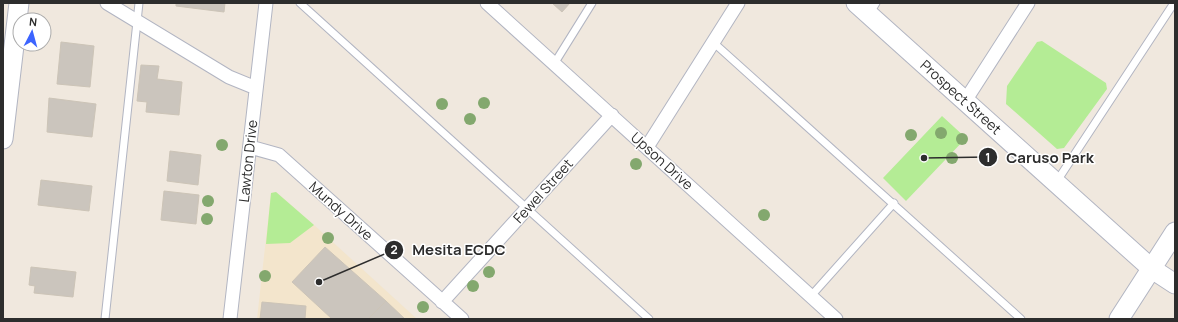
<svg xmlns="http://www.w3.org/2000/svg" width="1178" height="322" viewBox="0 0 1178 322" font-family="Manrope,sans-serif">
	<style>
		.education { fill: #f3e5cc }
		.green { fill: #b4ec95 }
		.building { fill: #cbc5bd; stroke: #ccc4b7 }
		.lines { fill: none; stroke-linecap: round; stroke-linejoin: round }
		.lane-casing { stroke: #b2b5c2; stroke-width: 9 }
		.street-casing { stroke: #b2b5c2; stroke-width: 15 }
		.secondary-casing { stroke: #b2b5c2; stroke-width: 21 }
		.lane { stroke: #fff; stroke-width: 7 }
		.street { stroke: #fff; stroke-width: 13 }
		.secondary { stroke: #fff; stroke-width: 19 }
		.tree { fill: #83a86e }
		.labels { text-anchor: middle; stroke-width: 3; stroke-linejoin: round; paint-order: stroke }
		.street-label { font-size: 14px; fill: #2d2d2d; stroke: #fff }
		.leader { fill: none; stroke: #2d2d2d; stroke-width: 1.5 }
		.callout-dot { fill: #2d2d2d; stroke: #fff; stroke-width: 1.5 }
		.mark-label { font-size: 12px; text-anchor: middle; font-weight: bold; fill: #fff }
		.callout-label { font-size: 15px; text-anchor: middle; font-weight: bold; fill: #2d2d2d; stroke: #fff; stroke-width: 3; stroke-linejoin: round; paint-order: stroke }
	</style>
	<rect width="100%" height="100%" fill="#f0e8de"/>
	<path class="education" d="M276,192L314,225L417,319H257L271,193Z"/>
	<path class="green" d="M1042,41L1106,83L1107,89L1064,148L1057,149L1006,104L1007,86L1037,42Z
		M942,116L966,138L906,201L883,178Z
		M276,192L314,225L290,243L266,244L271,193Z"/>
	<path class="building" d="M176,3H225L224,12L176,6Z
		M552,3H570L562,12Z
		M61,42L94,46L90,87L57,84Z
		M141,65L159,66L157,79L182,82L179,115L146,112L147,102L137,101Z
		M49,98L96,104L92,137L47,132Z
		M170,151L201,155L198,185L167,181Z
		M41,180L92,186L89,211L38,205Z
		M164,191L199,195L196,224L161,220Z
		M325,247L386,301L368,319H332L292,282Z
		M31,267L76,272L73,297L34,293L35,286L29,285Z
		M386,301L405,319H368Z
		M262,302L306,306L305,319H260Z"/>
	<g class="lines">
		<defs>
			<path id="lane" d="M300,3L649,319
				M870,13L876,3
				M714,43L1021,319
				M554,64L592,3
				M1057,181L1174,3
				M811,296L894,203
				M105,319L139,3"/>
			<path id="street" d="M107,3L229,77L256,88
				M487,3L836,319
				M965,101L1028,3
				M250,147L279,155L462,319
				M647,147L738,3
				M442,302L612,115
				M230,319L266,3"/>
			<g id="secondary">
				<path id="s1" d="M856,3L1152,269L1175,284"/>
				<path d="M3,139L19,3"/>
				<path d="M1119,319L1175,232"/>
			</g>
		</defs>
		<use href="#lane" class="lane-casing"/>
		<use href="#street" class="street-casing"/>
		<use href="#secondary" class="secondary-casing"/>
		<use href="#lane" class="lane"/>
		<use href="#street" class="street"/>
		<use href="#secondary" class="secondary"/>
	</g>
	<g class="tree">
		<circle cx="484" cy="103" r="6"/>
		<circle cx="442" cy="104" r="6"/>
		<circle cx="470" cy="119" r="6"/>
		<circle cx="941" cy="133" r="6"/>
		<circle cx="911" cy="135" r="6"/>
		<circle cx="962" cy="139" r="6"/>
		<circle cx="222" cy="145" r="6"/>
		<circle cx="952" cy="158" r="6"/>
		<circle cx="636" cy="164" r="6"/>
		<circle cx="208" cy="201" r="6"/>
		<circle cx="764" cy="215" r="6"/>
		<circle cx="207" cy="219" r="6"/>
		<circle cx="328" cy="238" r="6"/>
		<circle cx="489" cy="272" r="6"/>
		<circle cx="265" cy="276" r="6"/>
		<circle cx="473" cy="286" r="6"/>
		<circle cx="423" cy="307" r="6"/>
	</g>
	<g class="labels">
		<g class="street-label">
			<text dy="5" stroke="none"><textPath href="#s1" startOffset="141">Prospect Street</textPath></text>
			<text transform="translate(248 161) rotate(-84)" y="5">Lawton Drive</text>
			<text transform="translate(662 161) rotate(42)" y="5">Upson Drive</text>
			<text transform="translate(543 191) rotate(-48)" y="5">Fewel Street</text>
			<text transform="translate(341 211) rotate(42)" y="5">Mundy Drive</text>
		</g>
	</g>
	<path class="leader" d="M924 158L988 157M319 282L394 250"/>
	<g class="callout-dot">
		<circle cx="924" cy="158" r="4"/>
		<circle cx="319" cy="282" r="4"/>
		<circle cx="988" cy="157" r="10"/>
		<circle cx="394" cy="250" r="10"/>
	</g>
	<g class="mark-label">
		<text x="988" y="162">1</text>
		<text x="394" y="254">2</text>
	</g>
	<g class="callout-label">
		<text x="1050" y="163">Caruso Park</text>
		<text x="459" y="255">Mesita ECDC</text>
	</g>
	<rect width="1178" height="322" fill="none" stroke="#2d2d2d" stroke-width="8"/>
	<g transform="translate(32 32) rotate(6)"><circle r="19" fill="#ffffff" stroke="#ababab"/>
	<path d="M0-3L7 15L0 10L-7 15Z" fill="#3c64ff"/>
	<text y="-6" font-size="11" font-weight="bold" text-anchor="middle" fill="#2d2d2d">N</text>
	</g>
</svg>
